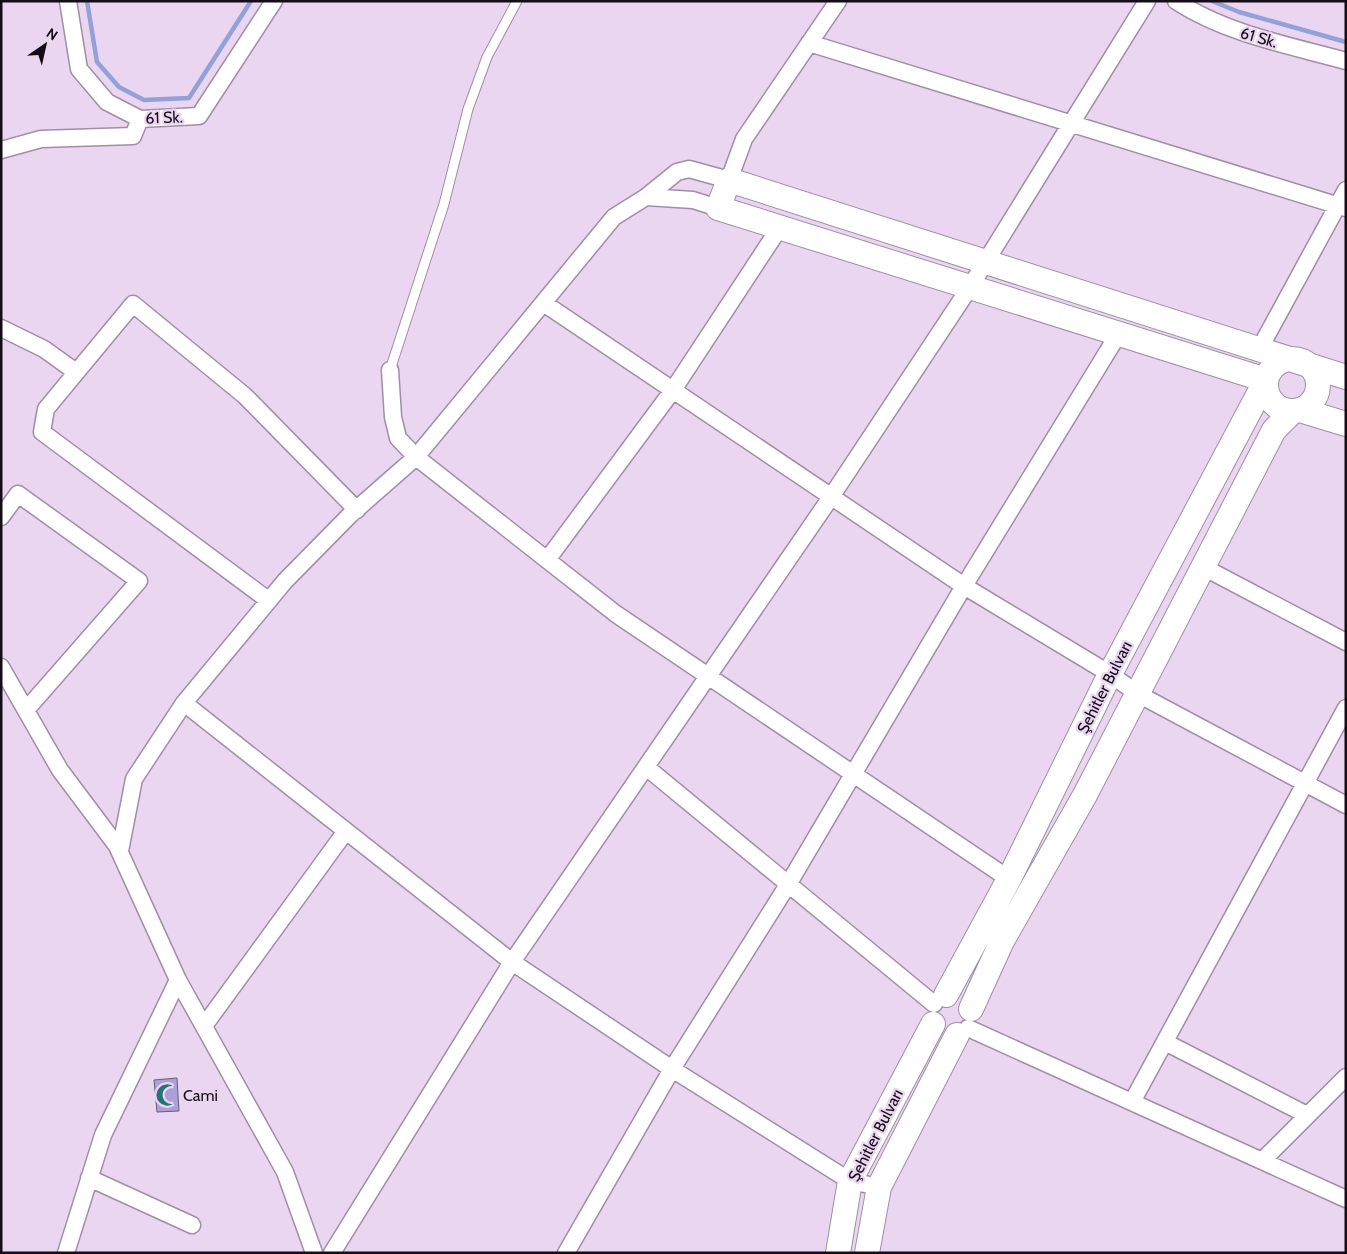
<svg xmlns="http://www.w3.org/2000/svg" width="1347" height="1254" viewBox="0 0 1347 1254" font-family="Cabin,sans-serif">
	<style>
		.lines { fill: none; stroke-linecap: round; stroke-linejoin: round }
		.stream { stroke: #92a1d8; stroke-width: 4.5 }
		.building { fill: #ad9fd8; stroke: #645f78 }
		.service-casing { stroke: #a08ea6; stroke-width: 11 }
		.minor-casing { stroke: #a08ea6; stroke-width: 19 }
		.secondary-casing { stroke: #a08ea6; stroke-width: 26 }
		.service { stroke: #fff; stroke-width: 9 }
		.minor { stroke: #fff; stroke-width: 16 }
		.secondary { stroke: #fff; stroke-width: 24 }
		.labels { text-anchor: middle; stroke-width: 4.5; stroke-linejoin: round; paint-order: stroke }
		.street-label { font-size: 16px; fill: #140d16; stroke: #ead6f0 }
		.poi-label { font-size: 16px; fill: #140d16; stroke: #ead6f0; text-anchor: start }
	</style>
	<rect width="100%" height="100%" fill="#ead6f0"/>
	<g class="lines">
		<path class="stream" d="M87,1L97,62L119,87L144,100L189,98L251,1
			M1212,1L1239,12L1346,42"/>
	</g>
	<path class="building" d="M177,1078L179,1111L157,1112L154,1080Z"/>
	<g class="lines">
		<defs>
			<path id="service" d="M390,370L444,204L468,109L487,57L517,1"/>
			<path id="minor" d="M68,1L79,69L107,102L140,119L199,116L274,1
				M1176,1C1227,34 1288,45 1346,61
				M809,43L1346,208
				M1,150L41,139L133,136L140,119
				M646,197L693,200L718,208
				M545,304L964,586L1110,674L1138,694L1346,805
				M1,328L44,349L76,372
				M1260,348L1346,190
				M390,370L393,417L398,438L416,457L616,614L1009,879
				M1,517L18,494L139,581L26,710
				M547,560L673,390L780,227
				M1203,567L1346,642
				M268,600L42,432L46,409L133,304L245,396L357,510
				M1,667L60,770L117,846L178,980L285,1172L314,1253
				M184,703L512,962L672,1069L850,1181L879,1187
				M646,767L934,1004
				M120,851L134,779L184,703L285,581L350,515L416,457L614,217L646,197L677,172L689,169L729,180L744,139L838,1
				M204,1026L346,831
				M968,1028L1346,1199
				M1165,1042L1307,1115
				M1132,1102L1346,708
				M1262,1161L1346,1077
				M89,1178L192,1225
				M66,1253L103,1135L178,980
				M332,1253L512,962L831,497L970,287L1147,1
				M566,1253L672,1069L789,883L964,586L1119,333"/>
			<path id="secondary" d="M1266 385a26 26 0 1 1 52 0a26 26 0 1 1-52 0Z
				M1300,410L1346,424
				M946,995L1009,879L1110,674L1266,380L718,208L729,180L1346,377
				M971,1009L1002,941L1085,795L1274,430L1293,411
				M838,1253L850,1181L933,1024
				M867,1253L879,1187L957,1035"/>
		</defs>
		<use href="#service" class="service-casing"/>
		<use href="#minor" class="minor-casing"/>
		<use href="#secondary" class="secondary-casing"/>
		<use href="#service" class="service"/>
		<use href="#minor" class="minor"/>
		<use href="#secondary" class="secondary"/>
	</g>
	<defs>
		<symbol id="mosque-bare" viewBox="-9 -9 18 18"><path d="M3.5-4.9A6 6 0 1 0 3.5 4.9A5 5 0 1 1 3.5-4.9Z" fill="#277178" stroke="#ead6f0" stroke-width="2.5" paint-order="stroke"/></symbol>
	</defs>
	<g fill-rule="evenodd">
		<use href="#mosque-bare" x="151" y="1079" width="32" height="32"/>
	</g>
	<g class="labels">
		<g class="street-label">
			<text transform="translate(1259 37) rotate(16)" y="6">61 Sk.</text>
			<text transform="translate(164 117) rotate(-2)" y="6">61 Sk.</text>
			<text transform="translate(1104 687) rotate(-63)" y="6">Şehitler Bulvarı</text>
			<text transform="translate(875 1135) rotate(-63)" y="6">Şehitler Bulvarı</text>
		</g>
		<g class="poi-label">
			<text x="183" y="1101">Cami</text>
		</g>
	</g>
	<rect width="1347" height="1254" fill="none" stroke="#140d16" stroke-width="5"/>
	<g transform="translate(45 45) rotate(34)" stroke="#ead6f0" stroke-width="4" paint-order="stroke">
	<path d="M0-4L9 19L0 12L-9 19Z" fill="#140d16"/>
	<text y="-8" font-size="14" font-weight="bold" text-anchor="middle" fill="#140d16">N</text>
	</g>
</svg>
